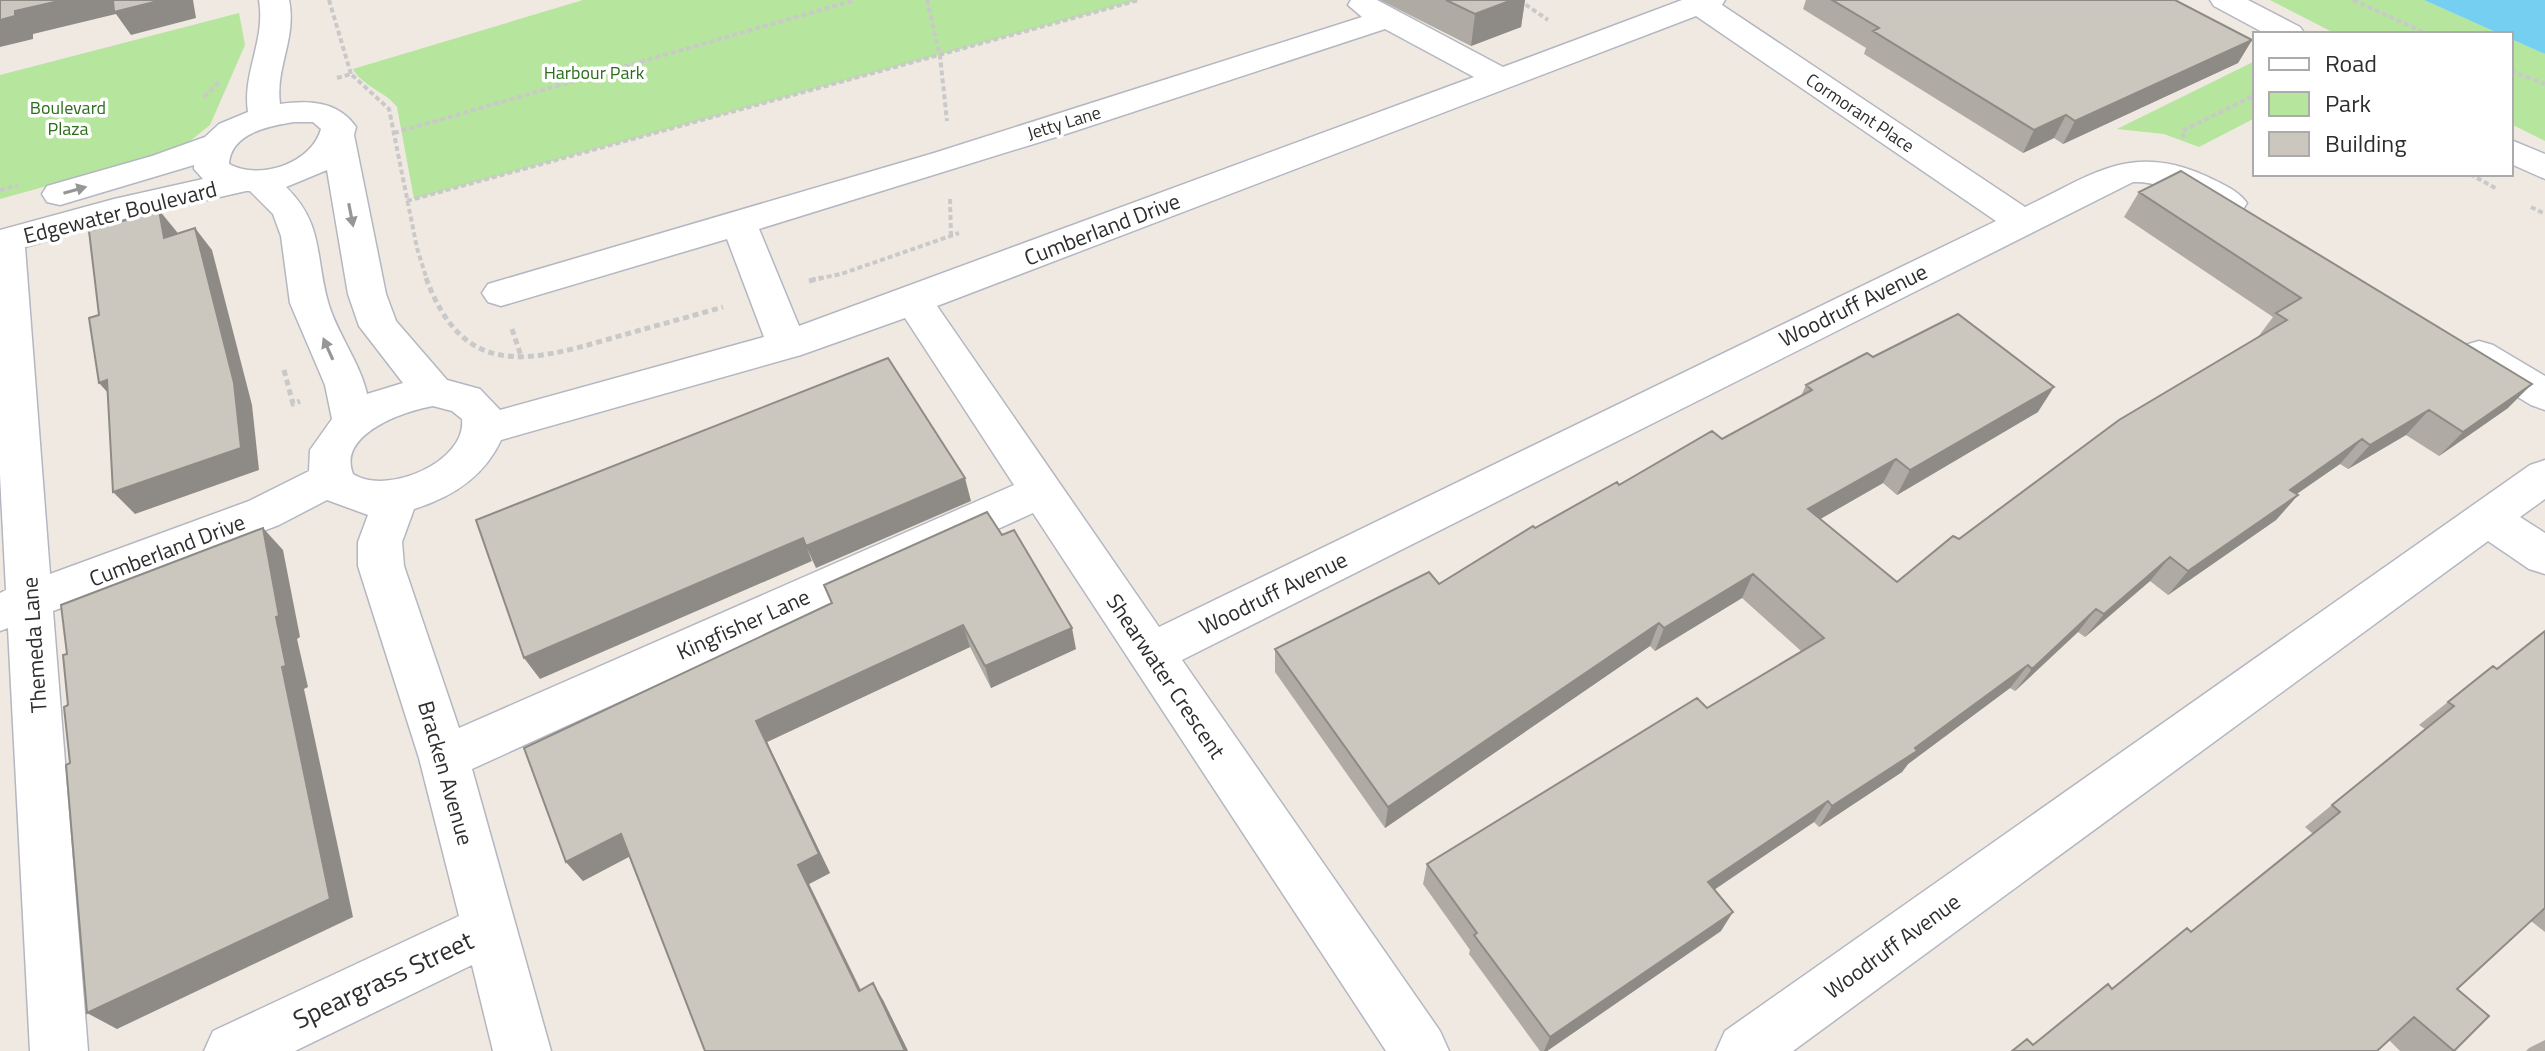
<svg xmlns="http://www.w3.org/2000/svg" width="2545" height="1051" viewBox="0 0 2545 1051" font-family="'Titillium Web',sans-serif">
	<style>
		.green { fill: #b6e59e }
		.water { fill: #75cff0 }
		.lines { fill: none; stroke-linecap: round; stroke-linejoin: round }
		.minor-casing { stroke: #b4b7c1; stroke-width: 3 }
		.path-far1 { stroke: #c9c9c9; stroke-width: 4; stroke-dasharray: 5 3; stroke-linecap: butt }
		.path { stroke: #c9c9c9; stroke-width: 5; stroke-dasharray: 6 4; stroke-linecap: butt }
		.minor { fill: #fff; fill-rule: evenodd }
		.wall { fill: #afaba4 }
		.shaded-wall { fill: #8e8b86 }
		.building { fill: #cbc7bf; stroke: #8e8b86; stroke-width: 2 }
		.oneway { fill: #969696 }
		.labels { text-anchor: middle; stroke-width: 7; stroke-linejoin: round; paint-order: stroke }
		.far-park-label { font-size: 18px; fill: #2c6e1b; stroke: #fff }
		.far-street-label { font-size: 18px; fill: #2e2e2e; stroke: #fff }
		.street-label { font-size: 22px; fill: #2e2e2e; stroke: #fff }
		.near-street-label { font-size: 26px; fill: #2e2e2e; stroke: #fff }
	</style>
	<rect width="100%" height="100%" fill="#efe9e1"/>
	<path class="green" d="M583,0H1139L414,199L397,107C385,91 363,87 353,69Z
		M2270,0H2424L2500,34H2336Z
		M239,13L245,45L210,125L190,141L159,155L0,199V75Z
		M2511,39L2545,54V141L2511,124Z
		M2255,61V118L2199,147L2164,134L2117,129Z"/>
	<path class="water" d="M2424,0H2545V54L2511,39V34H2500Z"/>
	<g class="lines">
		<defs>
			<path id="minor" d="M259,0H289C297,39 275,67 280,104C309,100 338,101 356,127L354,135L386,294L396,321L447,380L480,389L500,410L764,337L727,239L501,306L488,302L482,293L488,284L934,153L1362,17L1348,5L1351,0H1377L1503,67L1682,0H1725L1722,5L2025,207C2092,175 2130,142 2206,176C2220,183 2238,190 2247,203L2242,211C2209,220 2176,180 2133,182L1182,660L1440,1031L1449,1051H1386L1033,513L472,769L551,1051H493L472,965L295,1051H204L213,1031L459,916L419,758L358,566V542L368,515L327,500L279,525L53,611L88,1051H30L8,628L0,631V593L6,590L0,475V230L114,199L203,179L194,169V165L60,205L47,202L42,194L47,186L152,156L205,137L219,124L248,112C242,73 266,40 259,0ZM1696,16L1996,221L1159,627L937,306ZM1385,29L1474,77L799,326L759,229L1069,133ZM294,122H313L321,129C312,163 260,181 229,164C231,133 269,126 294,122ZM327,170L348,294L359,326L403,383L367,394C360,362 337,334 328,302C315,256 324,224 286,187ZM246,191H250L273,214L281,236L290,303L325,385L332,419L310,450L309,471L249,501L50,574L25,247L119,220ZM905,318L1014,485L459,728L404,566L402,542L414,509C452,497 484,477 501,440L801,355ZM433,406L452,411L462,419C467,462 387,496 353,474C337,434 404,411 433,406Z
				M2210,0H2248L2300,27L2305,34H2266L2214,6Z
				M2511,140L2545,154V179L2511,164Z
				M2479,341L2493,345L2545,376V410L2531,405L2465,365L2459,355L2465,345Z
				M2545,460V499L2520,517L2545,533V574L2529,569L2488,541L1793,1051H1716L1725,1031L2530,465Z"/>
		</defs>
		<use href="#minor" class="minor-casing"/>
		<path class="path-far1" d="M329,0L351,74
			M927,0L940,56L947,121
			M1519,0L1548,20
			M2353,0L2428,34
			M2511,71L2545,84
			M337,78L351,74L389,109L417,248L427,280
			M204,97L220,81
			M394,133L855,0
			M2184,138L2182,131L2255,95
			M2470,174L2497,189
			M0,190L18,185
			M950,199L951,236
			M407,201L1139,0
			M2531,207L2545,214
			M811,280L841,274L959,233"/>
		<path class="path" d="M426,278C463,378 526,363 609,339C647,328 685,318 723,307
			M809,281L821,278
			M512,329L522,359
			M284,370L293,404L300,401"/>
		<use href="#minor" class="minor"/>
	</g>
	<path class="wall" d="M1380,0H1525L1521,27L1471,46Z
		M1806,0H2175L2252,40L2238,63L2063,144L2054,138L2023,153L1864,54L1866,48L1803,9Z
		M2139,192L2508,408L2439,456L2406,435L2348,469L2340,464L2296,494L2298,495L2276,520L2168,595L2150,581L2085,637L2078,632L2015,691L2010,688L1908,764L1902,772L1819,827L1814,822L1714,890L1721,931L1547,1051H1540L1469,954L1470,950L1423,884L1427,864L1707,708L1801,651L1742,598L1655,651L1650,646L1385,828L1275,672V649L1439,584L1535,528L1619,485L1722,439L1801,396L1806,385L1873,357L2038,412L1897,495L1883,483L1820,519L1897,582L2258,337L2273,317L2124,217Z
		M832,604L1076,649L991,688L970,647L767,742L830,873L809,884L861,990L883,1000L908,1051H705L629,857L583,881L566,862Z
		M2545,631V932L2531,921L2457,989L2454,1051H2400L2389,1040L2112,988L2191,932L2313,834L2305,827L2425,729L2419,725L2493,666L2497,669Z
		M2545,1040V1051H2526L2529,1048Z"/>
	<path class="shaded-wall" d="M63,0H193L196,18L131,35L116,14L33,34V39L0,47V20L15,11Z
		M1512,0H1525L1521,27L1471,46L1475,14Z
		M2252,40L2238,63L2063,144L2075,121Z
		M2066,115L2054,138L2023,153L2034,130Z
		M159,210L177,232L181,260L164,238Z
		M195,228L212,250L252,405L259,470L135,514L113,492Z
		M107,380L119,405L99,383Z
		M2532,384L2508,408L2439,456L2463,432Z
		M2054,387L2038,412L1897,495L1910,470Z
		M2429,410L2406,435L2348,469L2370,445Z
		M2362,439L2340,464L2268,514L2290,490Z
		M1896,459L1883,483L1796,533L1808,509Z
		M965,478L971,501L816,568L806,546Z
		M2298,495L2276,520L2168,595L2188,571Z
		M263,528L283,550L300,637L297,639L308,687L304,689L353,917L117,1029L87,1013L282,667Z
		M803,538L812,561L540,679L524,658Z
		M2170,557L2150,581L2085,637L2104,614Z
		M1753,574L1742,598L1655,651L1664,628Z
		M2096,609L2078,632L2015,691L2032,669Z
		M1659,623L1650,646L1385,828L1388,807Z
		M963,625L970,647L767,742L830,873L809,884L869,1008L859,991L798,865L756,721Z
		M1072,628L1076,649L991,688L985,666Z
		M2028,665L2010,688L1908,764L1902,772L1819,827L1832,806L1915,748Z
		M1828,801L1814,822L1696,902L1708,882Z
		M621,834L636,853L583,881L566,862Z
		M1733,912L1721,931L1547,1051H1544L1550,1037Z
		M873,983L883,1000L908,1051H905Z"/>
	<path class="building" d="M0,0H63L15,11V16L0,20Z
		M113,0H162L114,12Z
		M1446,0H1512L1475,14Z
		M1832,0H2175L2252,40L2075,121L2066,115L2034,130L1873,31L1879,28Z
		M2181,171L2532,384L2463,432L2429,410L2370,445L2362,439L2290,490L2298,495L2188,571L2170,557L2104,614L2096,609L2032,669L2028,665L1915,748L1917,751L1832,806L1828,801L1708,882L1733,912L1550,1037L1474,935L1477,933L1427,864L1697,698L1707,708L1824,638L1753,574L1664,628L1659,623L1388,807L1275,649L1429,572L1439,584L1533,526L1535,528L1617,482L1619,485L1712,431L1722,439L1812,390L1806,385L1867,353L1873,357L1958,314L2054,387L1910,470L1896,459L1808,509L1897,582L1953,536L1959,539L2119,420L2287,320L2276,313L2301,298L2139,192Z
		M159,210L164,238L195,228L234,383L241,448L113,492L107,380L99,383L89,318L99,315L89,231Z
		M888,358L965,478L806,546L803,538L524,658L476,520Z
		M987,512L1002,535L1014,530L1072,628L985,666L963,625L756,721L819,854L798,865L859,991L873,983L905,1051H705L621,834L566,862L524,748L832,603L824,585Z
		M263,528L279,616L276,617L286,666L282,667L330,899L87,1013L66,765L70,763L64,707L68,705L63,655L67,654L61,605Z
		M2545,631V908L2457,989L2489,1016L2454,1051L2414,1017L2377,1051H2012L2027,1039L2033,1045L2108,984L2112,989L2187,928L2191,932L2340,812L2332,805L2454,706L2448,702L2493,666L2497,669Z"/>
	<defs><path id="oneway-solid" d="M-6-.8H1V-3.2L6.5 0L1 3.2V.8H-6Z" transform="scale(2)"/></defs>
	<g class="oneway">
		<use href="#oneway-solid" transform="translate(75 190) rotate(-16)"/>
		<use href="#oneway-solid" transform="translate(351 215) rotate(79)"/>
		<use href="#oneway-solid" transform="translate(328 349) rotate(-114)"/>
	</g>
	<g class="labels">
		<g class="far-park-label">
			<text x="594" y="79">Harbour Park</text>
			<text x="68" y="114">Boulevard<tspan x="68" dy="21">Plaza</tspan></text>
		</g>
		<g class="far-street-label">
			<text transform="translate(1860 113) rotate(34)" y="6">Cormorant Place</text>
			<text transform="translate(1064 123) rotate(-17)" y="6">Jetty Lane</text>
		</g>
		<g class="street-label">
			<text transform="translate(120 212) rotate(-14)" y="8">Edgewater Boulevard</text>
			<text transform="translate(1102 229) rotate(-21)" y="8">Cumberland Drive</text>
			<text transform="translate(1853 305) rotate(-26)" y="8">Woodruff Avenue</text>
			<text transform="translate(167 550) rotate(-21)" y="8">Cumberland Drive</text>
			<text transform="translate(1273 593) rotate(-26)" y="8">Woodruff Avenue</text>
			<text transform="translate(743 624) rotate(-24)" y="8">Kingfisher Lane</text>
			<text transform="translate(34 645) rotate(-94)" y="8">Themeda Lane</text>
			<text transform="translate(1166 676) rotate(56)" y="8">Shearwater Crescent</text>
			<text transform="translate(446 773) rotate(74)" y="8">Bracken Avenue</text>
			<text transform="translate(1892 946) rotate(-36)" y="8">Woodruff Avenue</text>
		</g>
		<g class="near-street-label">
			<text transform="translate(383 980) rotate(-25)" y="9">Speargrass Street</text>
		</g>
	</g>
	<rect x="2253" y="32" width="260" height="144" fill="#ffffff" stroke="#ababab" stroke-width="2"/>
	<rect x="2269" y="58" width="40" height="12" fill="#ffffff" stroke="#ababab" stroke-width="2"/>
	<text x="2325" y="72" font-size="24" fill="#2e2e2e">Road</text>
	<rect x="2269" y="92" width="40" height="24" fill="#b6e59e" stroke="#ababab" stroke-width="2"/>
	<text x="2325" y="112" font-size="24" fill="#2e2e2e">Park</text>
	<rect x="2269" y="132" width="40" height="24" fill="#cbc7bf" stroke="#ababab" stroke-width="2"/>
	<text x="2325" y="152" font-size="24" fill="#2e2e2e">Building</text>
</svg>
